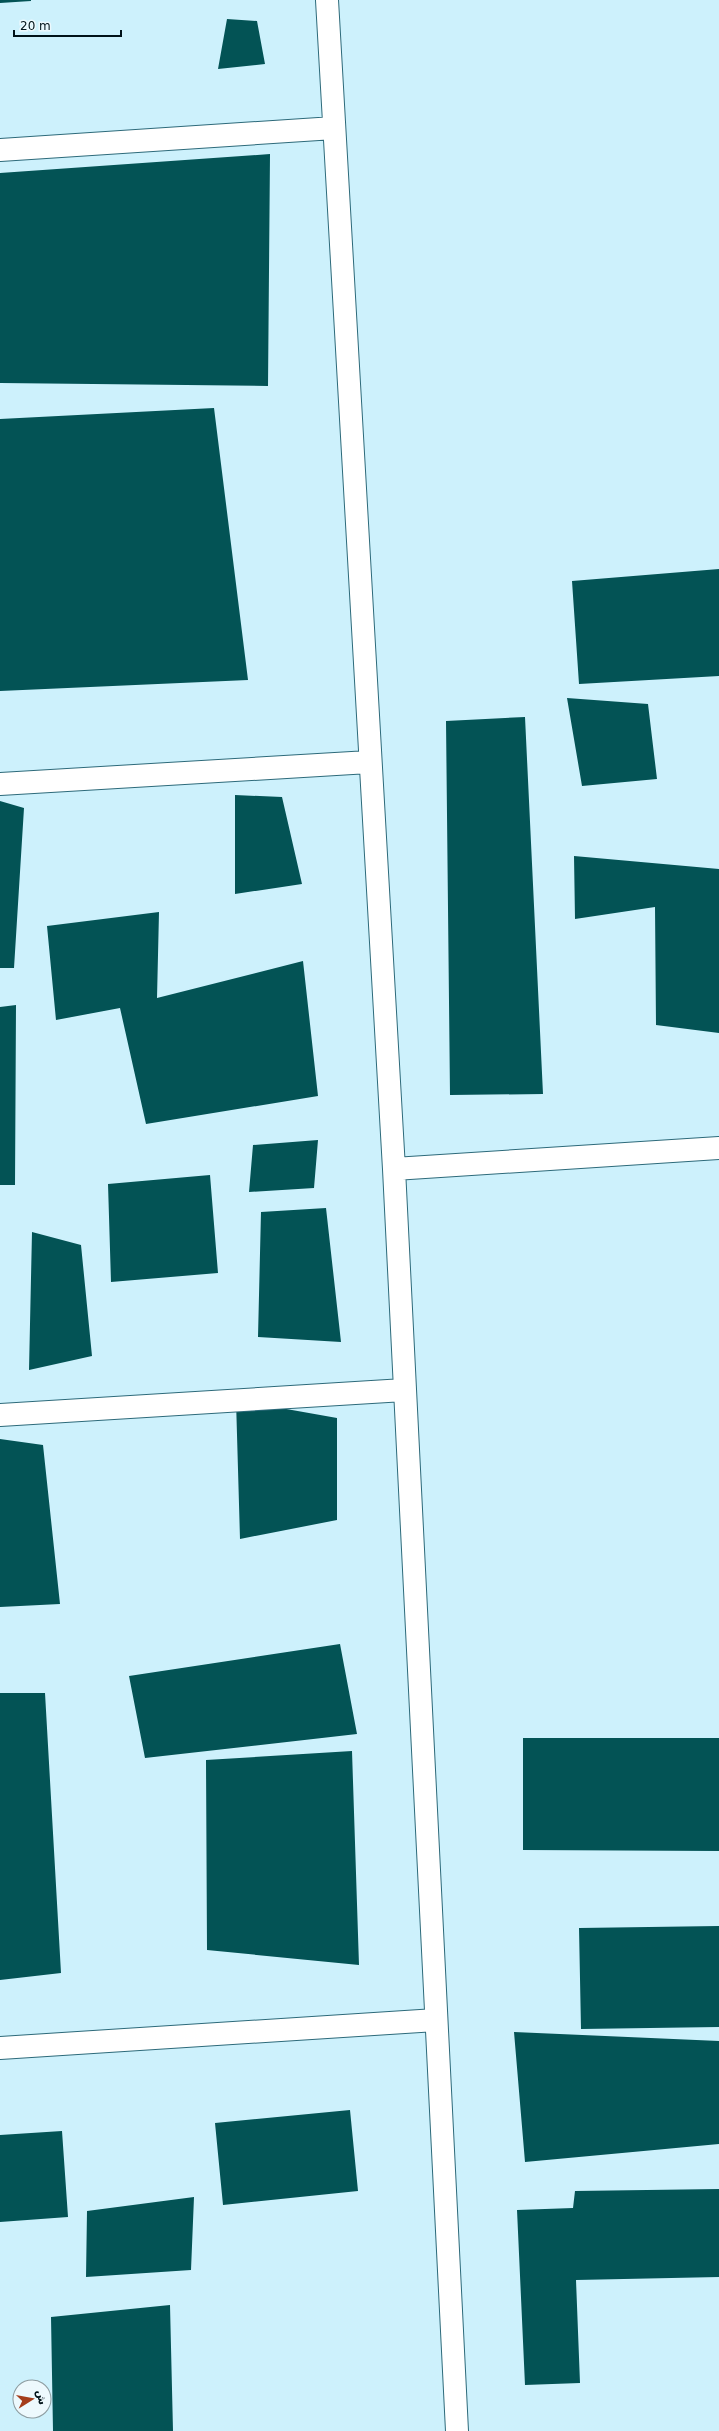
<svg xmlns="http://www.w3.org/2000/svg" width="719" height="2431" viewBox="0 0 719 2431" font-family="'DejaVu Sans','Noto Naskh Arabic',sans-serif">
	<style>
		.building { fill: #035355 }
		.lines { fill: none; stroke-linecap: round; stroke-linejoin: round }
		.minor-casing { stroke: #2d6a7a; stroke-width: 24 }
		.minor { stroke: #fff; stroke-width: 22 }
	</style>
	<rect width="100%" height="100%" fill="#cdf1fc"/>
	<path class="building" d="M0,0H31V1L0,3Z
		M227,19L257,21L265,64L218,69Z
		M270,154L268,386L0,383V173Z
		M214,408L248,680L0,691V419Z
		M719,569V676L579,684L572,581Z
		M567,698L648,704L657,779L582,786Z
		M525,717L543,1094L450,1095L446,721Z
		M235,795L282,797L302,884L235,894Z
		M0,801L24,808L14,968H0Z
		M574,856L719,869V1033L656,1025L655,907L575,919Z
		M159,912L157,998L303,961L318,1096L146,1124L120,1008L56,1020L47,926Z
		M16,1005L15,1185H0V1007Z
		M318,1140L314,1188L249,1192L253,1145Z
		M210,1175L218,1273L111,1282L108,1184Z
		M326,1208L341,1342L258,1337L261,1212Z
		M32,1232L81,1245L92,1356L29,1370Z
		M236,1400L337,1418V1520L240,1539Z
		M0,1439L43,1445L60,1604L0,1607Z
		M340,1644L357,1734L145,1758L129,1676Z
		M0,1693H45L61,1973L0,1980Z
		M523,1738H719V1851L523,1850Z
		M352,1751L359,1965L207,1950L206,1760Z
		M719,1926V2027L581,2029L579,1928Z
		M514,2032L719,2041V2144L525,2162Z
		M350,2110L358,2191L223,2205L215,2123Z
		M62,2131L68,2217L0,2222V2135Z
		M719,2189V2277L576,2280L580,2383L525,2385L517,2210L573,2208L575,2191Z
		M194,2197L191,2270L86,2277L87,2211Z
		M170,2305L173,2431H53L51,2317Z"/>
	<g class="lines">
		<defs>
			<path id="minor" d="M327,0L394,1169L457,2431
				M0,150L334,128
				M0,784L369,762
				M394,1169L719,1148
				M0,1415L404,1390
				M0,2048L436,2020"/>
		</defs>
		<use href="#minor" class="minor-casing"/>
		<use href="#minor" class="minor"/>
	</g>
	<g transform="translate(32 2399) rotate(79)"><circle r="19" fill="#edf9fd" stroke="#8e9da1"/>
	<path d="M0-3L7 15L0 10L-7 15Z" fill="#a43d1b"/>
	<text y="-6" font-size="11" font-weight="bold" text-anchor="middle" fill="#001218">ش</text>
	</g>
	<path d="M14 30v6h107v-6" fill="none" stroke="#001218" stroke-width="2"/>
	<text x="20" y="30" font-size="12" fill="#001218" stroke="#edf9fd" stroke-width="3" paint-order="stroke">20 m</text>
</svg>
